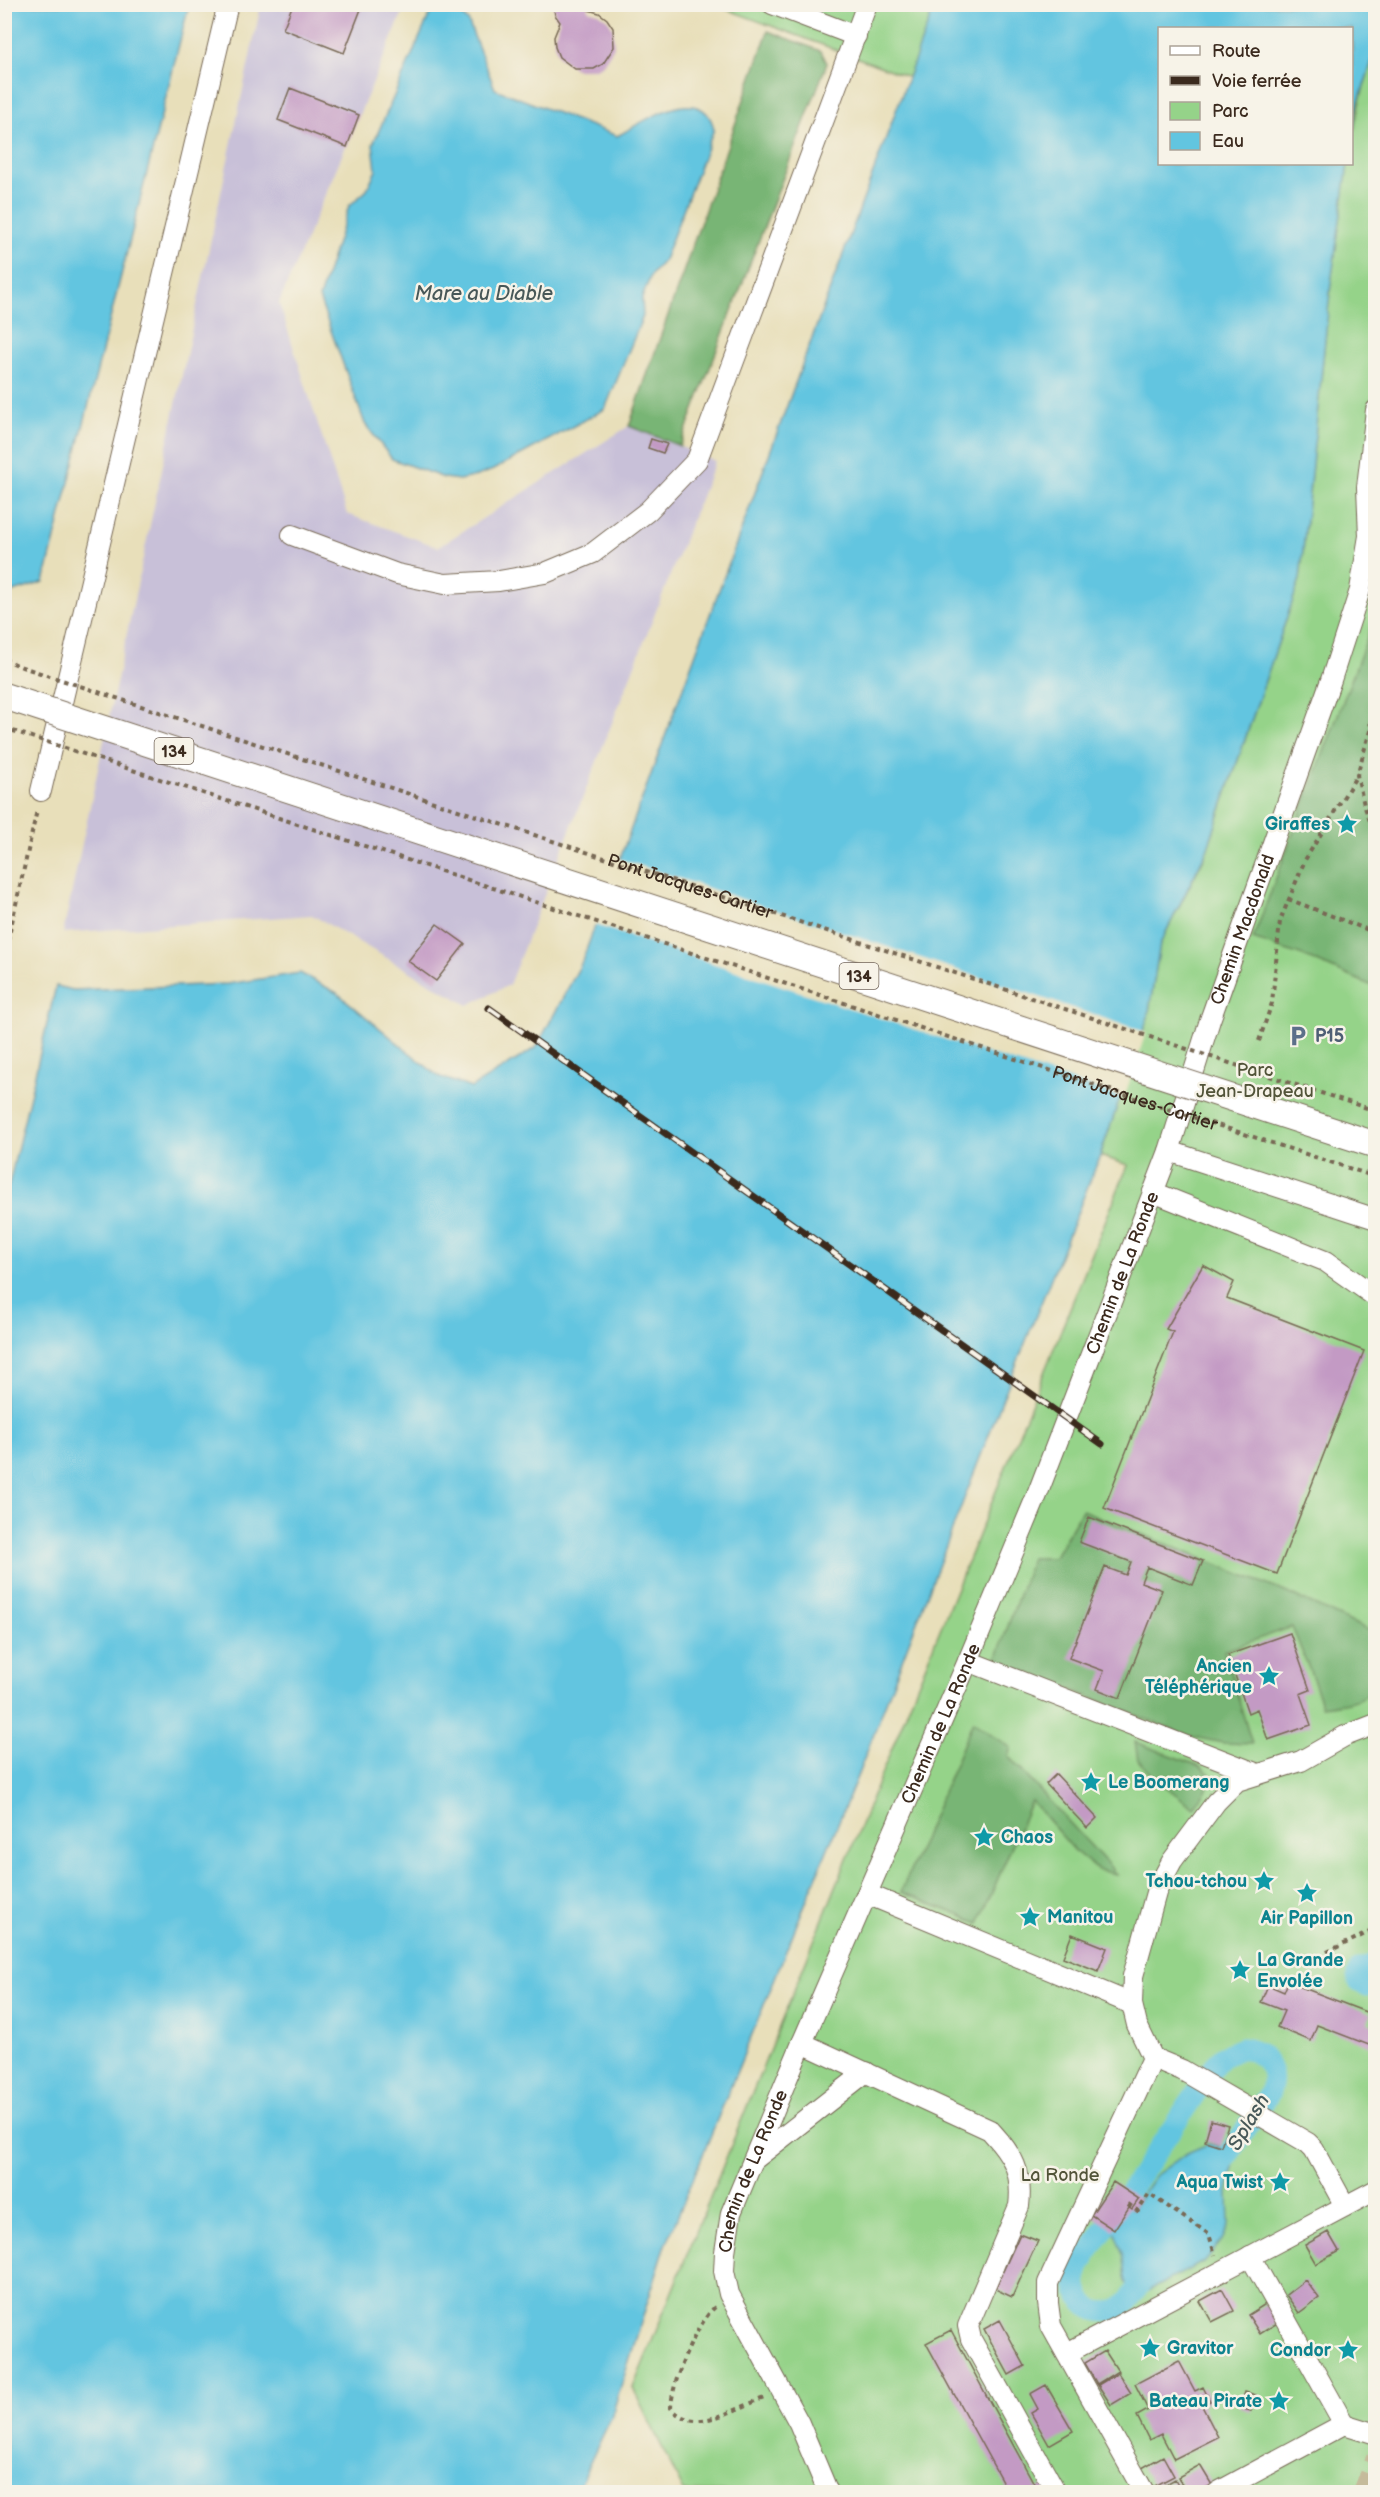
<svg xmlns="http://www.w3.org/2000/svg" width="1380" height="2497" viewBox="0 0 1380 2497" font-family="'Balsamiq Sans',sans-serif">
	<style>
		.industrial { fill: #c8c0d8 }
		.green { fill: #95d389; stroke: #687e54; stroke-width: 1.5 }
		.forest { fill: #78b575; stroke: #5a704a; stroke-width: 1.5 }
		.water { fill: #62c5e0; stroke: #4e787f; stroke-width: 1.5 }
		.pier { fill: #e8dfba }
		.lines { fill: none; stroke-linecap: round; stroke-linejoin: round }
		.canal { stroke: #62c5e0; stroke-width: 21 }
		.building { fill: #c39ac4 }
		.minor-tunnel { stroke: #c5bb9b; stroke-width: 20; stroke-dasharray: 20 10; stroke-linecap: butt }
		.minor-casing { stroke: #786955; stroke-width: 22 }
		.path { stroke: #786955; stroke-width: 4; stroke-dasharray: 4.5 4.5; stroke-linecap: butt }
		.minor { stroke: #fff; stroke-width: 20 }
		.rail-casing { stroke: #3b2a1e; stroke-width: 7 }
		.rail { stroke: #f7f3e8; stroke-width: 4.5; stroke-dasharray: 14; stroke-linecap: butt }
		.major-bridge-casing { stroke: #786955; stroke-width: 28; stroke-linecap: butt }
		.path-bridge { stroke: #786955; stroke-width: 4; stroke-dasharray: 4.5 4.5; stroke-linecap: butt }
		.major-bridge { stroke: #fff; stroke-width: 26 }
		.labels { text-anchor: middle; stroke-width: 5; stroke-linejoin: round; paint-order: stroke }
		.shield { fill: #f7f3e8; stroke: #73665b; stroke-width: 1.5 }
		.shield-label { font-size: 16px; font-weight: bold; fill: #3b2a1e }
		.culture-label { font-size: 18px; font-weight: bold; fill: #0d838f; stroke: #f7f3e8; text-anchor: end }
		.street-label { font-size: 18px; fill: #3b2a1e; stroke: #f7f3e8 }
		.service-label { font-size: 18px; font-weight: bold; fill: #4e5e75; stroke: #f7f3e8; text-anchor: start }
		.park-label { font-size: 18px; fill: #525439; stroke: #f7f3e8 }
		.water-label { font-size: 20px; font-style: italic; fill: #475858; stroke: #f7f3e8 }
	</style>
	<rect width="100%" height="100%" fill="#f7f3e8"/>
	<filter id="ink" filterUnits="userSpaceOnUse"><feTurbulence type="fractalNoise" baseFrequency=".0167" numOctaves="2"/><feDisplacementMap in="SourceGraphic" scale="12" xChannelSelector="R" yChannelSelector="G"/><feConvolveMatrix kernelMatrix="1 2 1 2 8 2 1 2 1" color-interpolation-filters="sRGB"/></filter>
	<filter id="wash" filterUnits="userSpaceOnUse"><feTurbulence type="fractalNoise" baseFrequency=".008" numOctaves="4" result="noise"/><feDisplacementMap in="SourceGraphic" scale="24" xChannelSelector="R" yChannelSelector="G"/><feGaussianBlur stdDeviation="1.35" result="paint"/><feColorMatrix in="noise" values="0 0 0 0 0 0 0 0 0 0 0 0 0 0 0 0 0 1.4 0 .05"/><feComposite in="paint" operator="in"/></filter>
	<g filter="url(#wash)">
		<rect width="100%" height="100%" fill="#e8dfba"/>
		<path class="industrial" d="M261,5H406L279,303L347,514L438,547L629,426L715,461L509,985L468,1005L312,915L63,933Z"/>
		<path class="green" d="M715,5H935L909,77Z
			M1375,52V2492H684L633,2388L1128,1165L1100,1156L1148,1017L1160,944L1206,854L1300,579L1331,283L1348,164H1352C1352,120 1362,92 1375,52Z"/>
		<path class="forest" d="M768,31L821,51L827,63L680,446L629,426Z
			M1375,617V987L1303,956L1253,939Z
			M1082,1510L1290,1594L1375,1633V1689C1360,1702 1340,1704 1321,1706L1316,1686L1292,1627L1224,1651L1252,1744L1223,1743L1189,1736L996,1660L1032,1558H1054Z
			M973,1721L1011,1748L1008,1756L1117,1874L1098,1870L1076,1852L1031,1801L979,1923L901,1892Z
			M1135,1742L1200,1766L1210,1774L1207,1789L1194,1808L1154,1778L1138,1760Z"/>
		<path class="water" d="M4,5H189L44,582L5,595Z
			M935,5H1375V52L1356,110L1352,139V28H1160V164H1348L1331,283L1300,579L1207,850L1160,944L1148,1017L1100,1156L1001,1403L859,1772L664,2250L611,2418L576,2492H5L4,1205L56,986L73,990L227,984L300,973L337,993L438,1076L471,1088L536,1048L581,964Z
			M446,9L459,12L468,21L495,89L617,136C642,123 703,79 714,129L664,260L651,275L642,298L643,316L605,409L493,470L477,476L459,480L444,478L392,459L365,424L319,298L349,206L366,191L376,170L373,144L429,16L437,10Z
			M1208,2144L1218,2146L1235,2158L1228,2192L1229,2225L1222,2240L1205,2261L1138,2296C1120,2283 1126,2272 1122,2253C1120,2245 1117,2237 1114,2230L1129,2207L1132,2209L1156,2175L1187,2153Z"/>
		<path class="pier" d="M617,858L1146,1032L1124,1098L592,924Z"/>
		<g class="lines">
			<path class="canal" d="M1376,1963L1360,1969L1357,1975L1359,1982L1366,1986L1376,1984
				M1242,2048C1268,2052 1280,2075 1267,2098L1128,2302C1098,2328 1063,2297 1082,2262L1216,2063L1223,2056Z"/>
		</g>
		<g id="blocks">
			<path class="building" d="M293,4H363L344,53L283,29Z
				M553,4H587L588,10L599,13L607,19L613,28L614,47L603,64L594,69H575L559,57L555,47L554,37L560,22L555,15Z
				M290,88L359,115L347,147L278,120Z
				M651,439L667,444L663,453L648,448Z
				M437,924L465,944L436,981L408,961Z
				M1203,1265L1234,1282L1227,1298L1364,1351L1277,1574L1104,1508L1173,1332L1166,1329Z
				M1089,1517L1203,1561L1193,1585L1147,1567L1141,1582L1162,1590L1120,1698L1097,1689L1104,1671L1069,1658L1105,1567L1126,1575L1131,1562L1079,1542Z
				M1290,1633L1310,1690L1300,1694L1311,1725L1268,1740L1257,1709L1248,1713L1228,1655Z
				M1056,1774L1097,1818L1087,1828L1046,1784Z
				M1072,1934L1107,1948L1098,1971L1063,1957Z
				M1288,1982L1371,2014L1368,2023L1376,2026L1374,2047L1317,2025L1311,2041L1277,2027L1284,2011L1261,2002L1268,1985L1284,1992Z
				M1211,2120L1228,2125L1221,2146L1205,2141Z
				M1113,2182L1139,2199L1132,2209L1129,2207L1114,2230L1091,2215Z
				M1328,2232L1339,2251L1316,2264L1305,2245Z
				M1020,2234L1038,2241L1012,2297L995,2289Z
				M1305,2280L1319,2298L1299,2313L1286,2295Z
				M1222,2289L1234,2311L1212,2322L1200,2301Z
				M1270,2301L1282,2320L1260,2334L1248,2315Z
				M1000,2320L1025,2366L1009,2375L984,2329Z
				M951,2330L1037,2489L1046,2484L1050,2492H1008L926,2343Z
				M1105,2351L1118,2371L1097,2384L1085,2363Z
				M1179,2361L1195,2391L1203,2387L1210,2401L1202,2406L1218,2437L1174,2459L1161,2434L1149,2440L1137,2416L1148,2410L1135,2384Z
				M1118,2373L1131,2393L1111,2405L1098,2385Z
				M1046,2385L1073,2431L1049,2445L1031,2413L1038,2409L1030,2394Z
				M1245,2392L1256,2395L1251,2411L1240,2408Z
				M1163,2456L1174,2476L1153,2487L1142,2468Z
				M1200,2465L1212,2485L1198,2492H1186L1178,2477Z
				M1175,2479L1182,2492H1155L1154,2491Z"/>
		</g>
	</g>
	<g filter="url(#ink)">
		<use href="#blocks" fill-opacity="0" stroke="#786955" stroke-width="1.5"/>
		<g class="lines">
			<path class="minor-tunnel" d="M1363,2492L1376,2458"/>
			<defs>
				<g id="minor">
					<path d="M772,4L856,36"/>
					<path d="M292,535L397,574L445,584L499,581L545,573L593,553L648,511L697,460L867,4"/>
					<path d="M41,791L228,4"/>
					<path d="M1169,1151L1376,1219"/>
					<path d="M1153,1192L1325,1261L1376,1297"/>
					<path d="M968,1661L1258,1774"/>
					<path d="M867,1894L1132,2004"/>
					<path d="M802,2043L990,2130C1013,2155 1023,2172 1019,2206L968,2326L971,2339L1056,2492"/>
					<path d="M1153,2058L1182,2070L1308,2143L1314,2149L1345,2206"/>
					<path d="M755,2159L866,2072"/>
					<path d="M1250,2256L1344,2424"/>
					<path d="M1067,2353L1376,2190"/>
					<path id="s1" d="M828,2492L799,2423L729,2294L724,2271L725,2252L731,2213L802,2043L968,1661L1037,1495L1169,1151L1210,1020L1331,680L1360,590L1369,536L1367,487L1376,410"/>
					<path d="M1144,2492L1051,2326L1048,2303V2283L1153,2058L1137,2025L1132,2004L1133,1976L1157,1889L1172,1861L1216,1802L1237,1781L1301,1761L1345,1736L1376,1724"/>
					<path d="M1218,2492L1344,2424L1376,2434"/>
				</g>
			</defs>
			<use href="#minor" class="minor-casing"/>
			<path class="path" d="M1376,640L1370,731L1357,775L1364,805L1376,837
				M1288,899L1376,933
				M4,958L37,810
				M1259,1041L1272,1003L1280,921L1305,860L1357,775
				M1376,1820L1373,1837L1376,1850
				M1327,1952L1376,1929
				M1128,2204L1138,2211L1149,2194L1209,2234L1215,2255
				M715,2307C695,2326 672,2381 671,2408C695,2436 735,2408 764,2398"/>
			<use href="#minor" class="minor"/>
			<defs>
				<path id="rail" d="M489,1008L1102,1444"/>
			</defs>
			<use href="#rail" class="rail-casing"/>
			<use href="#rail" class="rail"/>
			<defs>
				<path id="major-bridge" d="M4,696L1376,1145"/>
			</defs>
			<use href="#major-bridge" class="major-bridge-casing"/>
			<g class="path-bridge">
				<path id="s2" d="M4,659L22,667L1376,1111"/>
				<path id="s3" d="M4,728L1376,1177"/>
			</g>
			<use href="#major-bridge" class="major-bridge"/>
		</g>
	</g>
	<defs>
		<symbol id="sight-bare" viewBox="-9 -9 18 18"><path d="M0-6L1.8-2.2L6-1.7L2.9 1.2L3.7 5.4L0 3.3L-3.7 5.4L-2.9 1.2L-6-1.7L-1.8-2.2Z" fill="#0f9aa8" stroke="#f7f3e8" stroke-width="2.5" paint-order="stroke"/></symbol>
		<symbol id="parking-bare" viewBox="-9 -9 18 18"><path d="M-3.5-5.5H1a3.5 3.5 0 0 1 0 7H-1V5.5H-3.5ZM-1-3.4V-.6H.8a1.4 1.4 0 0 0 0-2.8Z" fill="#5c6f8a" stroke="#f7f3e8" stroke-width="2.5" paint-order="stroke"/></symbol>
	</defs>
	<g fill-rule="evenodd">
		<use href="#sight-bare" x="1332" y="809" width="30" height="30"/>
		<use href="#parking-bare" x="1283" y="1021" width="30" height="30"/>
		<use href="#sight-bare" x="1254" y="1661" width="30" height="30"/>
		<use href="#sight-bare" x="1076" y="1767" width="30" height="30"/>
		<use href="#sight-bare" x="969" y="1822" width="30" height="30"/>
		<use href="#sight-bare" x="1249" y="1866" width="30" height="30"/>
		<use href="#sight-bare" x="1292" y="1878" width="30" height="30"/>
		<use href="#sight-bare" x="1015" y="1902" width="30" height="30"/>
		<use href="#sight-bare" x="1225" y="1955" width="30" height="30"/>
		<use href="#sight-bare" x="1265" y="2167" width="30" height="30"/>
		<use href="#sight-bare" x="1135" y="2333" width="30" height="30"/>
		<use href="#sight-bare" x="1333" y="2335" width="30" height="30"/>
		<use href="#sight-bare" x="1264" y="2386" width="30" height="30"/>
	</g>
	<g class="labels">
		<g class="shield">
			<rect x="154.5" y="738" width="39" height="26" rx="4.5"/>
			<rect x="839.5" y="963" width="39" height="26" rx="4.5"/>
		</g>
		<g class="shield-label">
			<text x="174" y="757">134</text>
			<text x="859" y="982">134</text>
		</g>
		<g class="culture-label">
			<text x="1330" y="830">Giraffes</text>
			<text x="1252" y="1672">Ancien<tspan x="1252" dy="21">Téléphérique</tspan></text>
			<text x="1108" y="1788" text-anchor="start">Le Boomerang</text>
			<text x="1001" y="1843" text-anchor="start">Chaos</text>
			<text x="1247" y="1887">Tchou-tchou</text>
			<text x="1047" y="1923" text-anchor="start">Manitou</text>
			<text x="1307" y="1924" text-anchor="middle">Air Papillon</text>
			<text x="1257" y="1966" text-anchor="start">La Grande<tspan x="1257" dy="21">Envolée</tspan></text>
			<text x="1263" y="2188">Aqua Twist</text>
			<text x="1167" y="2354" text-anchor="start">Gravitor</text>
			<text x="1331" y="2356">Condor</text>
			<text x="1262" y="2407">Bateau Pirate</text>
		</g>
		<g class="street-label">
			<text dy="6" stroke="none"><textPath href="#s2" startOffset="723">Pont Jacques-Cartier</textPath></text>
			<text dy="6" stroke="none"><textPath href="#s1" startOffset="1686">Chemin Macdonald</textPath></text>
			<text dy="6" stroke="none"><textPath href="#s3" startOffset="1190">Pont Jacques-Cartier</textPath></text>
			<text dy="6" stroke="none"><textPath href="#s1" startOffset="1322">Chemin de La Ronde</textPath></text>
			<text dy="6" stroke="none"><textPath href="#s1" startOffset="836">Chemin de La Ronde</textPath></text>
			<text dy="6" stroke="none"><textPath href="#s1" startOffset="350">Chemin de La Ronde</textPath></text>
		</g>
		<g class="service-label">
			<text x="1315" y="1042">P15</text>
		</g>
		<g class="park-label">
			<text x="1255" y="1076">Parc<tspan x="1255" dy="21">Jean-Drapeau</tspan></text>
			<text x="1060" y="2181">La Ronde</text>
		</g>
		<g class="water-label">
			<text x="484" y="300">Mare au Diable</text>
			<text transform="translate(1248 2122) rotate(-59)" y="7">Splash</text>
		</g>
	</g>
	<rect width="1380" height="2497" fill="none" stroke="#f7f3e8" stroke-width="24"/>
	<rect x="1158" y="27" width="195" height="138" fill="#f7f3e8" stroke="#aca397" stroke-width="1.5"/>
	<rect x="1170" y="46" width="30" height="9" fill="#ffffff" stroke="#aca397" stroke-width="1.5"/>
	<text x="1212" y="57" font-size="18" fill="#3b2a1e">Route</text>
	<rect x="1170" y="76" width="30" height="9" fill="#3b2a1e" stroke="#aca397" stroke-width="1.5"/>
	<text x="1212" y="87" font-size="18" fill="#3b2a1e">Voie ferrée</text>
	<rect x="1170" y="102" width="30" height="18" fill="#95d389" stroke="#aca397" stroke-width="1.5"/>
	<text x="1212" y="117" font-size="18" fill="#3b2a1e">Parc</text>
	<rect x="1170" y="132" width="30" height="18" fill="#62c5e0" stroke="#aca397" stroke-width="1.5"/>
	<text x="1212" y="147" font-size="18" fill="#3b2a1e">Eau</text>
</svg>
